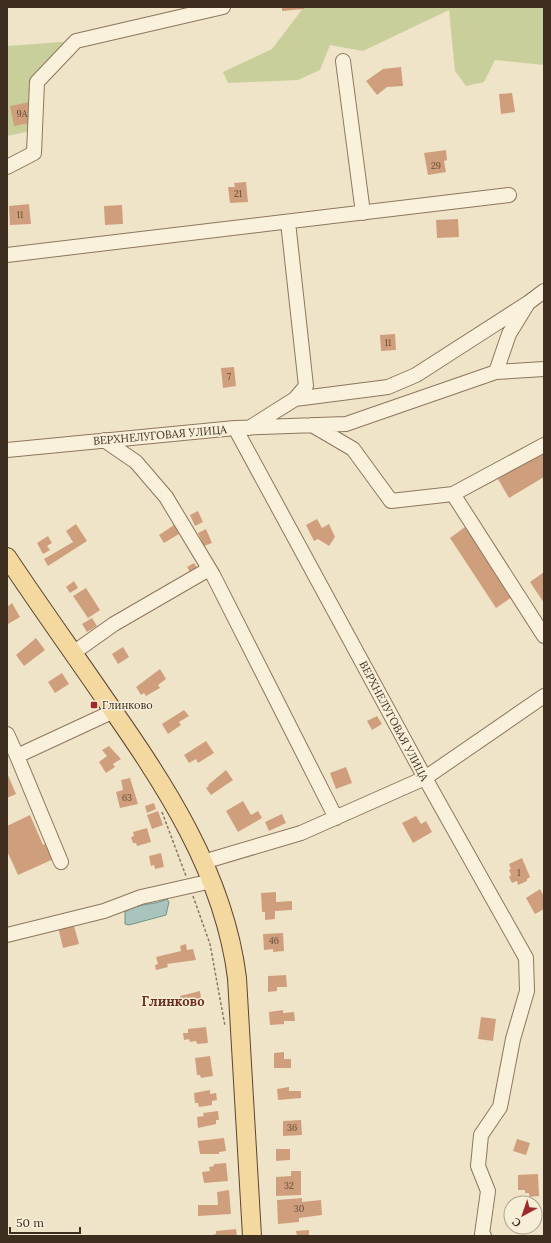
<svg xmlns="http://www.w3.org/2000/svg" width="551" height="1243" viewBox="0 0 551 1243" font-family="Lora,serif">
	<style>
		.green { fill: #c9cf9b }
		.water { fill: #a9c4bc; stroke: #6f938a }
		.building { fill: #cf9f7d }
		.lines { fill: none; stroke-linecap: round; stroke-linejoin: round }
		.minor-casing { stroke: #8d765c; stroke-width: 16 }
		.major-casing { stroke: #5b4430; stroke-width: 20 }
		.path { stroke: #8d765c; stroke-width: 1.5; stroke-dasharray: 3 2; stroke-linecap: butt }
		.minor { stroke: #faf1dc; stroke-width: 14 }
		.major { stroke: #f3d9a0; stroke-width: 18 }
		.poi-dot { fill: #9e2a2b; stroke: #f7eed8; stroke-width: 1.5 }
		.labels { text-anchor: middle; stroke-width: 3; stroke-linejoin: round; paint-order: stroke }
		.number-label { font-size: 9px; fill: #624a37 }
		.street-label { font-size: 11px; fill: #3d2e20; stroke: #f7eed8 }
		.poi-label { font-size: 11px; fill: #3d2e20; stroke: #f7eed8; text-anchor: start }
		.quarter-label { font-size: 13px; font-weight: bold; fill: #6b2e1e; stroke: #f7eed8 }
	</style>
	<rect width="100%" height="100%" fill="#f0e4c8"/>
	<path class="green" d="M304,7H544V65L495,60L484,82L466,86L455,71L449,10L363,51L330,45L320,70L298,80L228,83L223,72L272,49Z
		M76,41L37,82L35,130L7,136V46Z"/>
	<path class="water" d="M167,899L169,902L166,915L129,925L125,924V912C139,902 154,906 167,899Z"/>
	<path class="building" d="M282,7H304V9L282,11Z
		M401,67L403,86L387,87L377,95L366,81L383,69Z
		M512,93L515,112L501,114L499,94Z
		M30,102L35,122L14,126L10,106Z
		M446,150L447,160L444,161L446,172L428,175L424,153Z
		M246,182L248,202L230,203L228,187H235L234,183Z
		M29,204L31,224L10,225L9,206Z
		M122,205L123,224L105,225L104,206Z
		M458,219L459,237L437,238L436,220Z
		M395,334L396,350L381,351L380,335Z
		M234,367L236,386L223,388L221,368Z
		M544,452V477L509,498L498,479Z
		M198,511L203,522L195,526L190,515Z
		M317,519L322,528L329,524L335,537L329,546L318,539L314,541L306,525Z
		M177,523L181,530L178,532L179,534L164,543L159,535Z
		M76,524L87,541L48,566L44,559L73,542L66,531Z
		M465,527L512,597L496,608L450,538Z
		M206,529L212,543L204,546L198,533Z
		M48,536L52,543L47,546L50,550L43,554L37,543Z
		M194,563L199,571L192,575L187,567Z
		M544,572V603L530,582Z
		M74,581L78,588L70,593L66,587Z
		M86,588L100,610L88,618L73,596Z
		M12,603L20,617L8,624L7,607Z
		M92,618L97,626L87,632L82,624Z
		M36,638L45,650L24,666L16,655Z
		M123,647L129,657L118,664L112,654Z
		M160,669L166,679L158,685L160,688L146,696L144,693L141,695L136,687Z
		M62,673L69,684L55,693L48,682Z
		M184,710L189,716L179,722L181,725L168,734L162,724Z
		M377,716L382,724L372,730L367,721Z
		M206,741L214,753L198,763L196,759L189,763L184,755Z
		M109,746L121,759L113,764L115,767L106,773L99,762L107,756L102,750Z
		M346,767L352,783L336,789L330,773Z
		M226,770L233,780L211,795L206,788L209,786L208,785Z
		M7,773L16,794L7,798Z
		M130,778L138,804L120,808L116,792L123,790L121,780Z
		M243,801L251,815L258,811L262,818L238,832L226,811Z
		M154,803L156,809L147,813L145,806Z
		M158,811L163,825L152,829L147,815Z
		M282,814L286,823L269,831L265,822Z
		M30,815L43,845L49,842L56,858L18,875L7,851V826Z
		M416,816L421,824L426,821L432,832L413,843L402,823Z
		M147,828L151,842L137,846L136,843H133L131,837L134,836L133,832Z
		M161,853L164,867L155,869L154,865L151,866L149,856Z
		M522,858L530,877L527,879V881L518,885L517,881L512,883L509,877L511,875L509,870L511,869L509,864Z
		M540,889L544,896V909L535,914L526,898Z
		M276,892V902L292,901V910L275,911V919L265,920V912H262L261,893Z
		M73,922L79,944L63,948L58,927Z
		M283,933L284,951L273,952V949L264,950L263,934Z
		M186,944L187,950L193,949L196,960L167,964L168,967L156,970L155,965L158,964L156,957L181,951L180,946Z
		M286,975L287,987H277V991L268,992V976Z
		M200,991L202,1005L189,1006L188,1002H181L180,996Z
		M283,1010V1013L294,1012L295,1021H284V1024L270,1025L269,1012Z
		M481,1017L496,1019L493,1041L478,1039Z
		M206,1027L208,1043L197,1044L196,1041L190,1042L189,1039L184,1040L183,1033H188V1029Z
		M284,1052V1059H291V1068H274V1053Z
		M210,1056L213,1076L201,1078L200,1075H197L195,1058Z
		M289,1087V1091H301V1098L278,1100L277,1089Z
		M210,1090V1094L216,1093L217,1100L212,1101V1105L199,1107L198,1103H195L194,1093Z
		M218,1111L219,1120H216V1124L198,1128L197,1117L204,1116L203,1113Z
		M301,1120L302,1135L283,1136V1121Z
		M224,1138L226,1151L219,1152V1154H200L198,1141Z
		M517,1139L530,1143L526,1155L513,1151Z
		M276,1149H290V1160L276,1161Z
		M226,1163L228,1181L204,1183L202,1172L210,1171L209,1167L214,1166V1164Z
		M291,1171H301V1195L276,1196V1177L291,1176Z
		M538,1174L539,1196L529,1197V1193H525V1190H518V1175Z
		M229,1190L231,1214L198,1216V1205H218L217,1192Z
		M302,1198V1202L321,1200L322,1215L299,1218V1222L278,1224L277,1200Z
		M236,1229L237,1236H210L216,1234V1231Z
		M309,1230V1236H297L296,1231Z"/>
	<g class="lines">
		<defs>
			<path id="minor" d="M343,61L363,213
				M7,167L34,153L37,82L76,41L223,7
				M7,255L509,195
				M496,372L509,334L528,303L544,291
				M295,399L388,387L416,375L528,303
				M312,425L353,449L391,501L453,494
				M235,428L346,424L496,372L544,369
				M249,428L295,399L306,386L288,222
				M104,440L136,462L166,497L213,575L336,818
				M544,445L453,494L544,636
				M7,450L235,428L425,778L526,958L527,991L513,1039L500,1107L481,1135L478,1166L488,1191L482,1234L484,1236
				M73,653L114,624L209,569
				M7,734L17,756L114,711
				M17,756L61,862
				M203,862L301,833L425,778L544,696
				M7,935L104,911L141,897L212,881"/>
			<path id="major" d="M7,557C39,605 72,651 105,699C164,783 224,873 237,978L252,1236"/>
		</defs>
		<use href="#minor" class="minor-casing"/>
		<use href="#major" class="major-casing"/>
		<path class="path" d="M162,812L186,876
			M193,896L210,944L225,1026"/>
		<use href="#minor" class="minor"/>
		<use href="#major" class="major"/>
	</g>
	<rect class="poi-dot" x="90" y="701" width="8" height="8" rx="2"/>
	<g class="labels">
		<g class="number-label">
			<text x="22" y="117">9А</text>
			<text x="436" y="169">29</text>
			<text x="238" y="197">21</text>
			<text x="20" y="218">11</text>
			<text x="388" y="346">11</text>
			<text x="229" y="380">7</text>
			<text x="127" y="801">63</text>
			<text x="519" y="876">1</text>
			<text x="274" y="944">46</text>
			<text x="292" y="1131">36</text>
			<text x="289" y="1189">32</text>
			<text x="299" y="1212">30</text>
		</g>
		<g class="street-label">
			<text transform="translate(160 435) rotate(-5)" y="4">ВЕРХНЕЛУГОВАЯ УЛИЦА</text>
			<text transform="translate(394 721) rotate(62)" y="4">ВЕРХНЕЛУГОВАЯ УЛИЦА</text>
		</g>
		<g class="poi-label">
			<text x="102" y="709">Глинково</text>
		</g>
		<g class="quarter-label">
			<text x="173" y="1006">Глинково</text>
		</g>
	</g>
	<rect width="551" height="1243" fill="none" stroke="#3d2e20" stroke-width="16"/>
	<g transform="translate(523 1215) rotate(220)"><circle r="19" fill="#f7eed8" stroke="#ada18e"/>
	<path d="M0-3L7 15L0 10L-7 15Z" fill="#9e2a2b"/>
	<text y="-6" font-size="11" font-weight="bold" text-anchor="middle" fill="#3d2e20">С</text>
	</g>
	<path d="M10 1227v6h70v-6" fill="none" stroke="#3d2e20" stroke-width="2"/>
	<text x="16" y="1227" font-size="12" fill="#3d2e20" stroke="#f7eed8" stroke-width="3" paint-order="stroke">50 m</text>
</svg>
